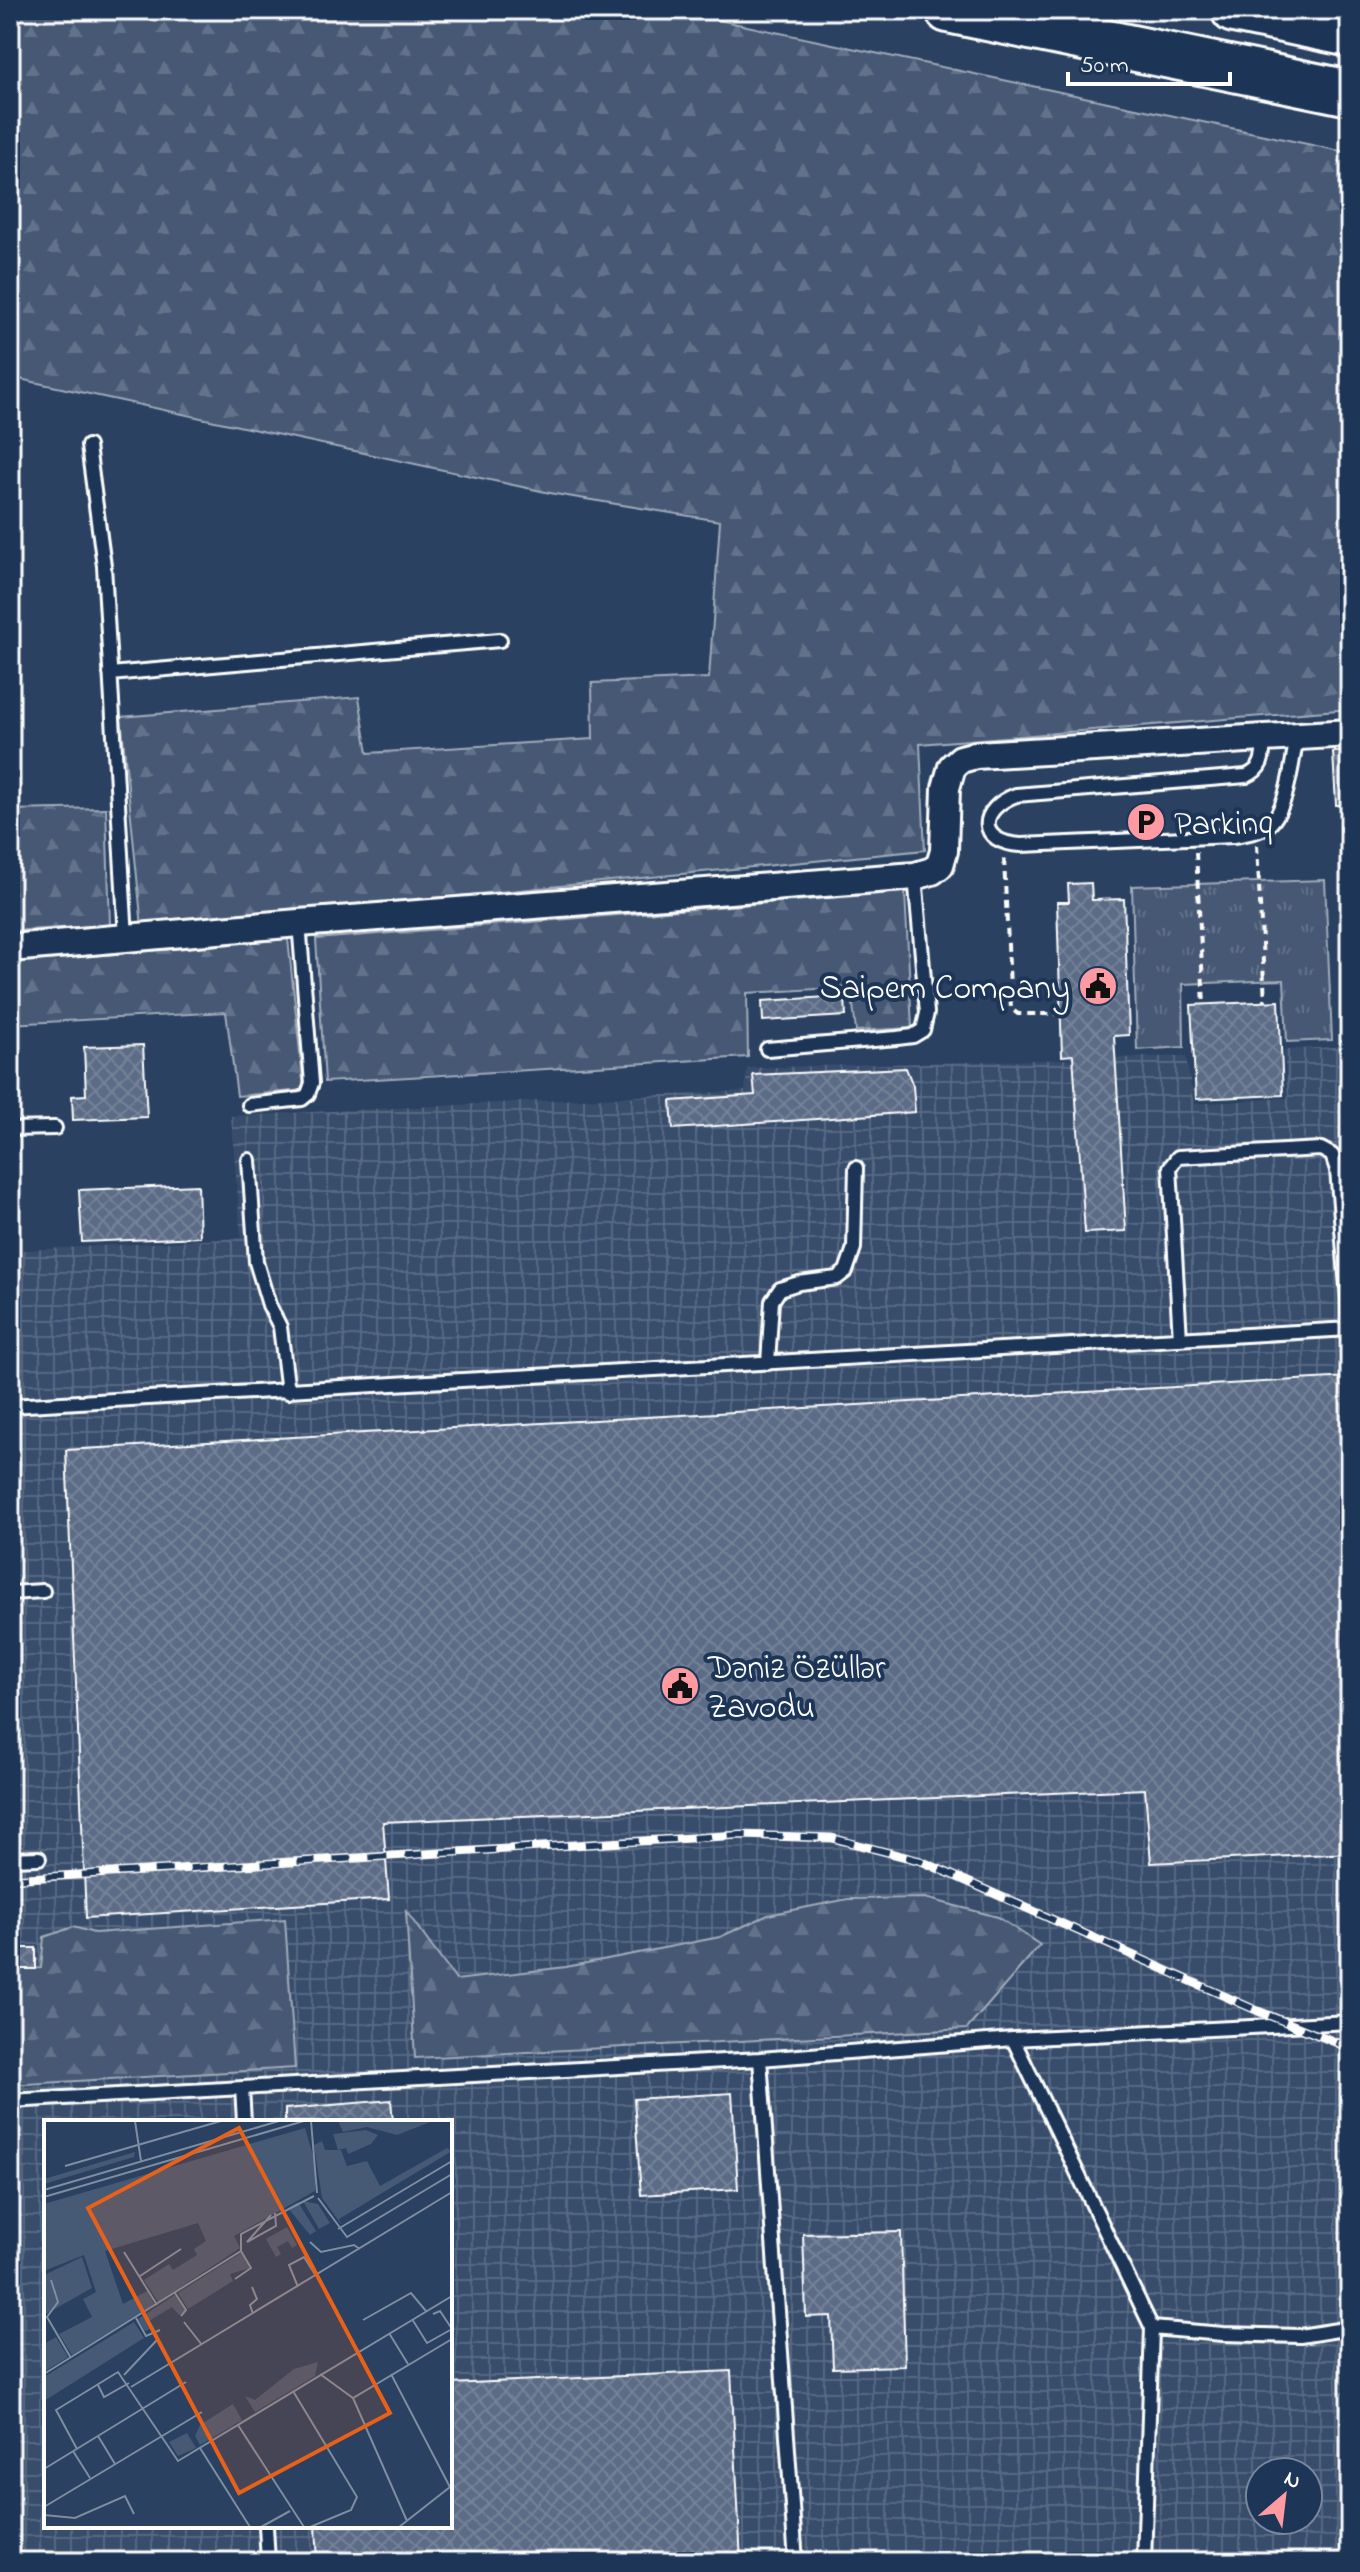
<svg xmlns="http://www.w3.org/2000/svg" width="1360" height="2572" viewBox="0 0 1360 2572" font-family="'Indie Flower',sans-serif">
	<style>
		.industrial { fill: url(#industrial-grid); fill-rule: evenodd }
		.grass { fill: url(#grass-tufts); stroke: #a2acba; stroke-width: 2 }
		.forest { fill: url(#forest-firs); stroke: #a2acba; stroke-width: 2 }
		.building { fill: url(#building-cross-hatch); stroke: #fff; stroke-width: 2 }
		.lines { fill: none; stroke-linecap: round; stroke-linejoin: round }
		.service-casing { stroke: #fff; stroke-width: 18 }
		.minor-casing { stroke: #fff; stroke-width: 32 }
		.motorway-casing { stroke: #fff; stroke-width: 50 }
		.path { stroke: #fff; stroke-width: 4; stroke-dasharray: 8 6; stroke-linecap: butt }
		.service { stroke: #1d3557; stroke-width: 12 }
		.minor { stroke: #1d3557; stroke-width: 26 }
		.motorway { stroke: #1d3557; stroke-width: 44 }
		.rail-casing { stroke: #fff; stroke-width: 9 }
		.rail { stroke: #1d3557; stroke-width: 6; stroke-dasharray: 18; stroke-linecap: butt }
		.labels { text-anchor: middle; stroke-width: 8; stroke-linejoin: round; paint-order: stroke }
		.poi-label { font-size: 34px; fill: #fff; stroke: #1d3557; text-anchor: start }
		.inset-road { fill: none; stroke: #7f8da0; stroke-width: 2 }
		.view { fill: #e96118; fill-opacity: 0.15; stroke: #e96118; stroke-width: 4 }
		.inset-edge { fill: none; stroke: #fff; stroke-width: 4 }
	</style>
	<defs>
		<pattern id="industrial-grid" width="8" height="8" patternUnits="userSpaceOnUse" patternTransform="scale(2)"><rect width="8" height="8" fill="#394e6c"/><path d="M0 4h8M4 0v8" fill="none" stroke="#576982"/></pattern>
		<pattern id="grass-tufts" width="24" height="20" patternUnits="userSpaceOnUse" patternTransform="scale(2)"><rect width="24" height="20" fill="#465975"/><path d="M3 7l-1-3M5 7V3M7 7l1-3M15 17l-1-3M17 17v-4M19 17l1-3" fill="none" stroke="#62728a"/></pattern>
		<pattern id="forest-firs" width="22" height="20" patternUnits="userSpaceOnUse" patternTransform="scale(2)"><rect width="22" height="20" fill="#465975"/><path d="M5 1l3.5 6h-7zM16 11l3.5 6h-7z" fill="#62728a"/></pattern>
		<pattern id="building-cross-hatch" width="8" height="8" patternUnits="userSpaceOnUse" patternTransform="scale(2)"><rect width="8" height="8" fill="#5b6c86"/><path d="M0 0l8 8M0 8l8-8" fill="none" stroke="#748298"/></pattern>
	</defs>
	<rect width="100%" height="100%" fill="#2a4161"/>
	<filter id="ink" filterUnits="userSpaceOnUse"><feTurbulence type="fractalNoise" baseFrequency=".0125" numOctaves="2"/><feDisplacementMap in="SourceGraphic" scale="16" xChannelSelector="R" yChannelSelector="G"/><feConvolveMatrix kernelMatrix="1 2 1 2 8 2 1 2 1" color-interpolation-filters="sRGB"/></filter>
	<g filter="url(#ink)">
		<path class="industrial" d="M1350,1046V2562H10V1251L241,1238L231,1116L745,1091L747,1068L1186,1056L1194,1104L1288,1098L1284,1050ZM46,2122H450V2526H46ZM1260,2472H1308V2520H1260Z"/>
		<path class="grass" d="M1325,880L1332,1040L1287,1042L1284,980L1183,984L1184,1047L1137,1050L1132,886Z"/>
		<path class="forest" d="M10,10H671L1350,153V709L920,744L925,850L142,927L121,717L359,697L368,753L593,739L592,683L709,678L720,521L555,494L10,377Z
			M106,808L110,925L10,931V810Z
			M905,892L912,1028L856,1031L851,987L747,993L748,1057L325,1082L316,939Z
			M288,939L304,1090L237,1096L226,1012L10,1024V963Z
			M925,1898L998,1917L1040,1945L967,2029L415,2058L406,1911L456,1980L566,1967L720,1937L768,1915L848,1899Z
			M285,1919L295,2068L10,2085V1935L14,1933L13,1969L41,1968L44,1937L73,1927L94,1933Z"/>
		<path class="building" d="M1350,751V805H1336L1333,752Z
			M1091,883L1092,900L1124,899L1129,1035L1114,1036L1126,1231L1085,1233L1073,1055L1062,1056L1057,902H1069L1068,884Z
			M845,996L846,1016L763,1021L762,1001Z
			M1279,1001L1283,1095L1196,1099L1191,1005Z
			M143,1045L147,1117L73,1120L72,1096L86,1095L84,1047Z
			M906,1068L913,1086L915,1112L673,1129L671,1101L755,1095L753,1075Z
			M198,1185L200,1237L82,1242L79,1190Z
			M1350,1377V1853L1151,1863L1145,1789L383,1822L389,1899L86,1918L66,1450Z
			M13,1948H36V1969H13Z
			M732,2093L738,2189L641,2195L634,2099Z
			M391,2100L393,2122H285V2109Z
			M901,2232L905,2366L833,2368L831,2316L806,2317L803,2234Z
			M731,2371L741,2562H318L316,2526H450V2384Z"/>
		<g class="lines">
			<defs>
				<path id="service" d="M88,446L104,566L126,938
					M110,674L500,640
					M1264,738C1263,756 1264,769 1246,776L1016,795C978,809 977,843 1021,845L1234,836C1244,834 1257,833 1266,827C1288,813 1292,760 1297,736
					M767,1049L897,1038L913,1036L923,1030L927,1013L915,876
					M249,1105L302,1099L308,1094L312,1083L299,923
					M10,1129L55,1128
					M249,1160L256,1262L269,1305L280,1327L288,1392
					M1180,1339L1170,1167L1178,1157L1321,1149L1332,1155L1337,1170L1350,1322
					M768,1363L772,1301L780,1289L799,1283L837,1278L846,1271L854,1248L856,1168
					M10,1406L1350,1329
					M10,1593L43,1591
					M10,1859L39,1858
					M1013,2039L1152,2328L1223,2334L1300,2336L1350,2328
					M760,2059L796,2562
					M242,2088L244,2122
					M10,2101L760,2059L1013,2039L1350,2022
					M266,2526L268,2562
					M1144,2562L1152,2328"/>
				<path id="minor" d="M10,948L299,923L915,876L932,871L940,865L944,851L946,788L952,767L961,759L976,755L1350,733"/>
				<path id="motorway" d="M948,10L1350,93
					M1234,10L1350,34"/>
			</defs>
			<use href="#service" class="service-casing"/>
			<use href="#minor" class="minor-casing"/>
			<use href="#motorway" class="motorway-casing"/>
			<path class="path" d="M1257,845L1265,1002
				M1196,852L1204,1005
				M1004,859L1011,1009L1018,1014H1061"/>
			<use href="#service" class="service"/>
			<use href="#minor" class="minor"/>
			<use href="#motorway" class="motorway"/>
			<defs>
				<path id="rail" d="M10,1879L741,1835L832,1838L921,1861L1258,2011L1350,2048"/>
			</defs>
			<use href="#rail" class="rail-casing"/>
			<use href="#rail" class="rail"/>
		</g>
	</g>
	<defs>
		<symbol id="parking-disc" viewBox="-11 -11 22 22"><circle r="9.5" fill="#ff9aa2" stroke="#1d3557"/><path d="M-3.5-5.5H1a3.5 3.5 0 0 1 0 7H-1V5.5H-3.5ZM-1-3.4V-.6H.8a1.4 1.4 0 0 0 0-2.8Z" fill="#111"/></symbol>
		<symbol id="civic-disc" viewBox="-11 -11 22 22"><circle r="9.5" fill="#ff9aa2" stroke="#1d3557"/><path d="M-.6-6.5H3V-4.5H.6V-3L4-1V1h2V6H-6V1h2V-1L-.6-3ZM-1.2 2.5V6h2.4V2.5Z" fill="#111"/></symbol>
	</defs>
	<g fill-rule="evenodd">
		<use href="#parking-disc" x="1124" y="800" width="44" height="44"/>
		<use href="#civic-disc" x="1076" y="964" width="44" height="44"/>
		<use href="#civic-disc" x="658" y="1664" width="44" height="44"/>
	</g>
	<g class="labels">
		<g class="poi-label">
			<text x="1174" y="834">Parkinq</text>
			<text x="1070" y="998" text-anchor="end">Saipem Company</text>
			<text x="708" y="1678">Dəniz Özüllər<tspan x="708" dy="39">Zavodu</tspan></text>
		</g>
	</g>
	<g transform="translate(44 2120)">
		<rect width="408" height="408" fill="#2a4161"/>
		<path d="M294,1H389L353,15L323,7L299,12ZM322,10L334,15L327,24L304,34L302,28L294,30L289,14ZM91,32L90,37L0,64V59ZM243,107L253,125L248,128L244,121L233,127L237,134L232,137L222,119ZM38,137L48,168L0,195V155ZM12,217L24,237L0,252V224Z" fill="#465975"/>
		<path d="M261,8L271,42V71L190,116L196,128L114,182L100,160L125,144L129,150L153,135L150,129L162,121L154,103L61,131L79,184L103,171L110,184L28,235L15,214L48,197L39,179L52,172L40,135L0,151V84ZM278,21L281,30H297L303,46L323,41L336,66L403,28L408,31L295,99L297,104L278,78L270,25ZM259,81L274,84L286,103L275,109ZM254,82L272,111L266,115L244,88ZM197,133L206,148L186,154L189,161L144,189L134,173ZM131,175L142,191L135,195L128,187L103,202L106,209L101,211L94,199ZM90,202L100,218L0,281V257ZM274,242L271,256L211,292L201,276L211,280L250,249ZM189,284L198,300L156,325L151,316L156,305ZM143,313L152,328L134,336L125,322Z" fill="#465975"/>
		<path class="inset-road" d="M91,1L97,41M267,1L273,73M21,46L177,1M0,70L235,1M0,77L260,1M274,78L303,117L408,54M227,95L203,122L232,106L231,93M294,109L408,41M266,122L277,132L310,125L316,129M80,132L113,185M96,156L137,129M191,159L207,148L197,131M7,160L14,182L3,197L27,238M208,167L213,179L206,185L209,194M254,167L245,145L260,137L272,156M131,173L142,190L137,196M389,194L396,191L408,209M92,198L102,216L116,210M368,199L383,223L408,209M319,200L367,173L382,191M140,202L158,225M345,213L364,244M0,254L197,131V114L270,76M276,254L309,278L408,219M347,254L408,371M80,255L113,220M54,265L60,277L85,263M87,267L408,72M249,271L313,377L307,390L266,407M309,278L363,401M194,305L260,407M54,316L71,344M156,328L206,407M33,329L12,290L74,252L134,341L408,176M29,331L46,358M0,349L142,262M0,387L158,292M0,395L31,398L81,376L90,394M217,407L246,391M355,407L406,367"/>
		<path class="view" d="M195,8L346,293L195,373L44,88Z"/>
		<rect width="408" height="408" class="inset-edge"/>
	</g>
	<rect width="1360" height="2572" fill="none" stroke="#1d3557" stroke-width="40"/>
	<rect x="20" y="20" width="1320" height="2532" fill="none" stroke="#fff" stroke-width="3" filter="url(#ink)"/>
	<g transform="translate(1284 2496) rotate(28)"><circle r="38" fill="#1d3557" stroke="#77869a" stroke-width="2"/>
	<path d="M0-6L14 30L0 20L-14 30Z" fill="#ff9aa2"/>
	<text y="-12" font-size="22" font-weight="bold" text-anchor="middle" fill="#ffffff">N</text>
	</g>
	<path d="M1068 72v12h162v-12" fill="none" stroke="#ffffff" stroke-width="4"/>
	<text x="1080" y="72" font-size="24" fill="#ffffff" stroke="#1d3557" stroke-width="6" paint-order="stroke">50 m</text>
</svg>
